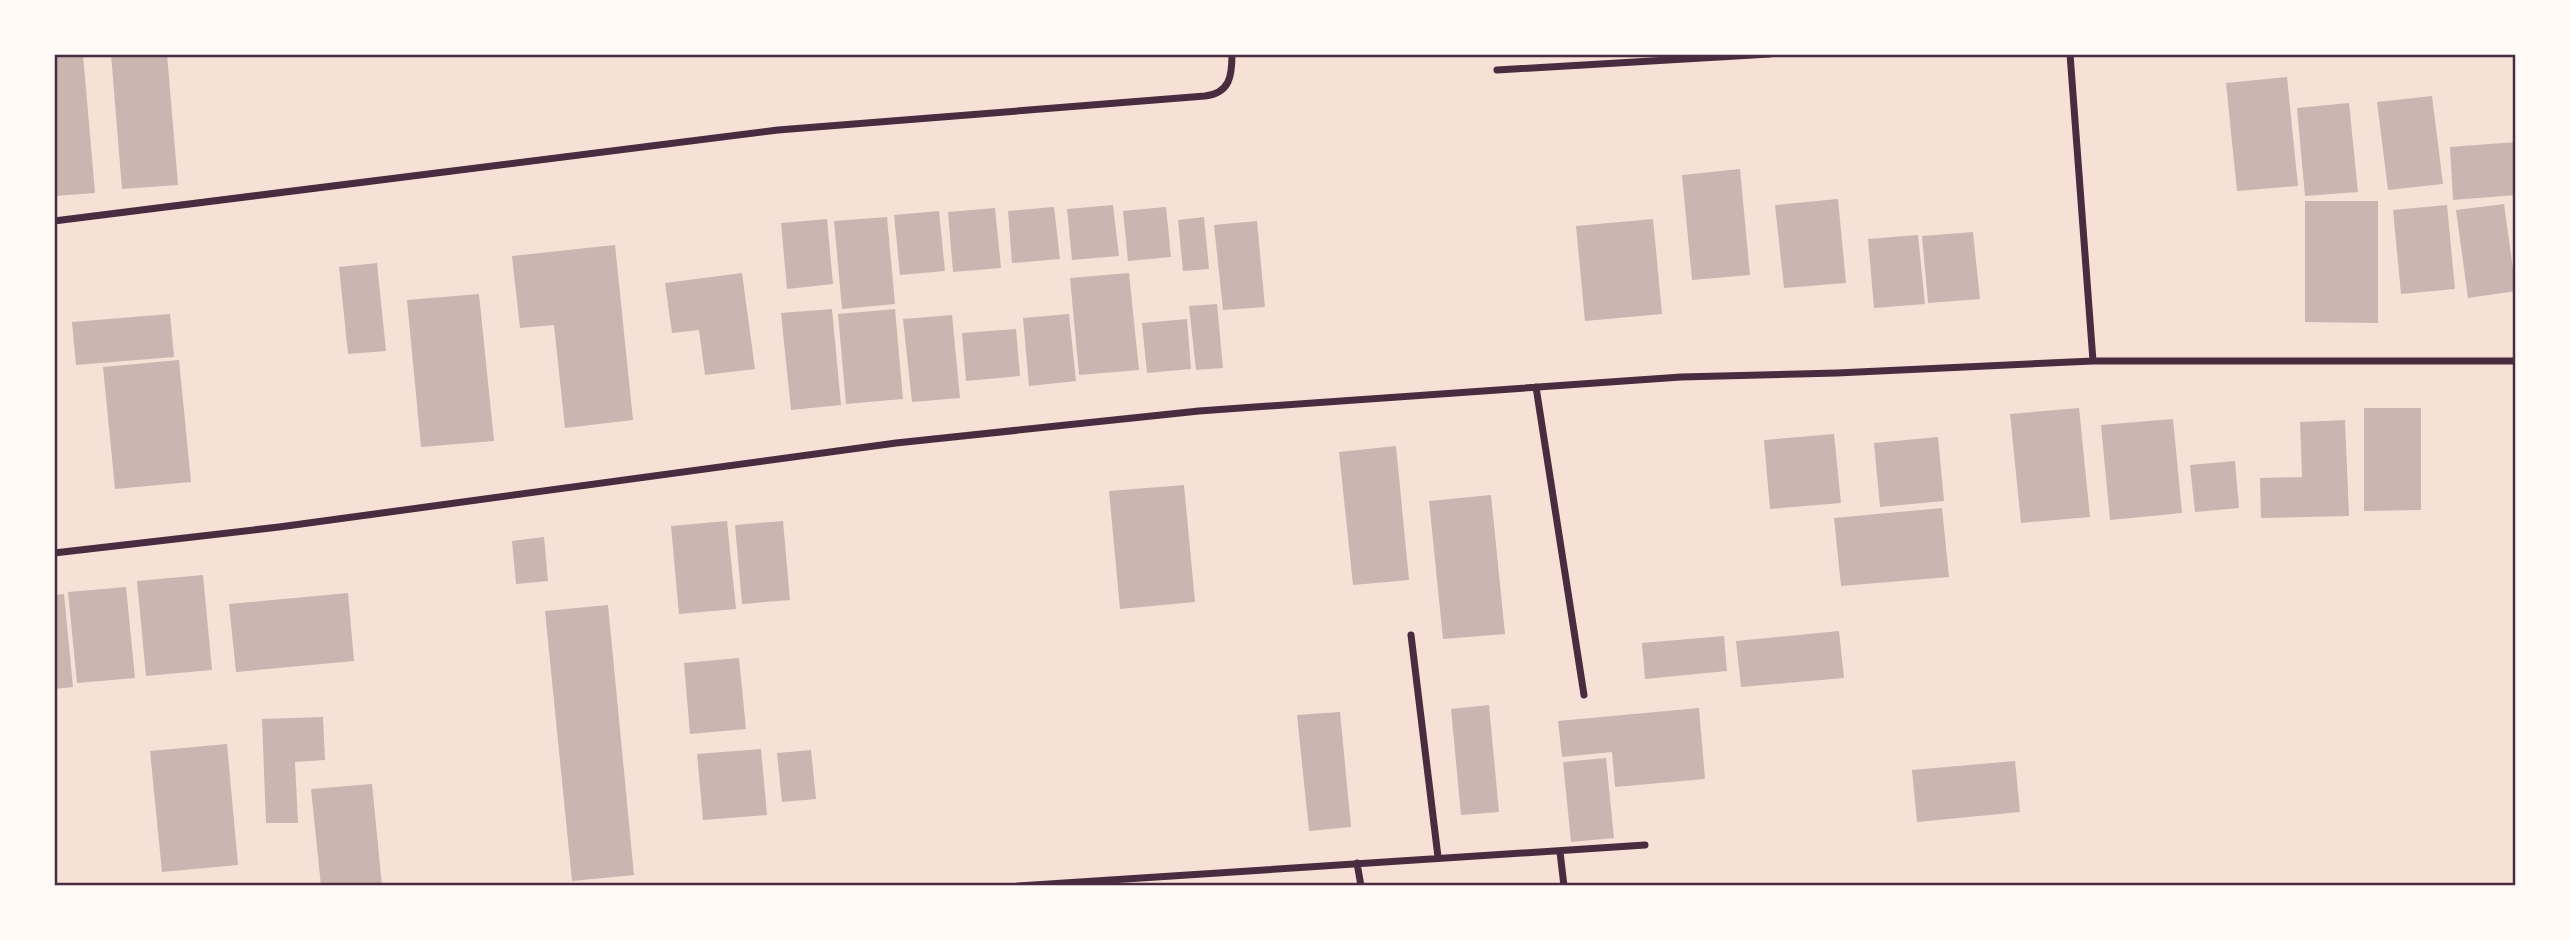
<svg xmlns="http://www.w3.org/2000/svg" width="2570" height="940" viewBox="0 0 2570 940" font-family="Rubik,sans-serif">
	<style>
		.building { fill: #ccb4b1 }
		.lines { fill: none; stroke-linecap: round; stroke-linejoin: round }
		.minor { stroke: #4a2c40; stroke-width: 7 }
		.neatline { fill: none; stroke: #4a2c40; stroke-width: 2.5 }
	</style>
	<rect width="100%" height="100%" fill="#f7e1d7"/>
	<path class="building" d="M54,54H83L95,193L54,196Z
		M111,54H167L178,185L122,189Z
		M2287,77L2298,186L2237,191L2226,83Z
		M2432,96L2443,184L2388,190L2377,102Z
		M2349,103L2358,192L2305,196L2297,108Z
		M2516,142V195L2453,200L2450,147Z
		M1740,169L1750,275L1692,280L1682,175Z
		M1838,199L1846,283L1784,288L1775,205Z
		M2305,201H2378V323L2305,322Z
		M2504,204L2516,291L2468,298L2456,210Z
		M1113,205L1119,256L1072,260L1067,209Z
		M2447,205L2455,289L2401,294L2393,210Z
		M1054,207L1060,259L1012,263L1008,211Z
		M1166,207L1171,257L1128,261L1123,211Z
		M995,208L1001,268L953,272L948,212Z
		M939,211L945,271L900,275L894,215Z
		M887,217L895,304L842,309L834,221Z
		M1204,217L1209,269L1183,271L1178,220Z
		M827,219L833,284L787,289L781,223Z
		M1653,219L1662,314L1585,321L1576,226Z
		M1257,221L1265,307L1223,310L1214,225Z
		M1973,232L1980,299L1928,303L1922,236Z
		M1918,235L1925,304L1874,308L1868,239Z
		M615,245L633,420L565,428L554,325L520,328L512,256Z
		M377,263L386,351L348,354L339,267Z
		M742,273L755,369L705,375L699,330L672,333L665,283Z
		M1129,273L1139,370L1079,375L1070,278Z
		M479,294L494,441L421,447L407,300Z
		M1217,304L1223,368L1196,370L1189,306Z
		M832,309L841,405L791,410L781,313Z
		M895,309L903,399L846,404L838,314Z
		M170,314L174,357L76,365L72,322Z
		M1069,314L1076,381L1029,386L1023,318Z
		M952,315L960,398L912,402L903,319Z
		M1187,319L1191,369L1147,373L1142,323Z
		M1016,329L1020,376L966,381L962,333Z
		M179,360L191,482L115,489L103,367Z
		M2079,408L2090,517L2021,523L2010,414Z
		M2364,408H2421V510L2364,511Z
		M2173,419L2182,513L2110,520L2101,425Z
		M2345,420L2349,516L2261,518L2260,478L2302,477L2300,422Z
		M1834,434L1841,503L1770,509L1764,440Z
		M1938,437L1944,501L1880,507L1874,443Z
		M1396,446L1409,580L1353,585L1339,452Z
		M2235,461L2239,508L2195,512L2190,465Z
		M1184,485L1195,602L1120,609L1109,491Z
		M1491,495L1505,634L1443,639L1429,501Z
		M1942,508L1949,577L1841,586L1834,518Z
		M727,521L736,609L679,614L671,526Z
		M783,521L790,600L742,604L735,525Z
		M544,537L548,581L516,584L512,541Z
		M203,575L212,670L146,676L137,581Z
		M126,587L135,678L77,683L68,592Z
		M348,593L354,661L236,672L229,604Z
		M64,594L73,687L54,689V595Z
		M608,605L634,875L572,881L545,611Z
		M1839,631L1844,678L1741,687L1736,641Z
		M1724,636L1727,671L1645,679L1642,643Z
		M739,658L746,729L690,734L684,663Z
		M1489,705L1499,812L1461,815L1451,709Z
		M1699,708L1705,779L1615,787L1612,752L1562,757L1558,721Z
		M1340,712L1351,827L1309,831L1297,715Z
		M323,717L325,760L295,762L298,823H266L262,719Z
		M227,744L238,865L162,872L150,751Z
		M761,749L767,815L703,820L697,754Z
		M811,750L816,799L782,802L777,753Z
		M1606,758L1614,838L1571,842L1563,762Z
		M2015,761L2020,812L1917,822L1912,770Z
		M372,784L382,886H321L311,789Z"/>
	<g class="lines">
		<path class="minor" d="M2070,54L2093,361
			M1497,70L1770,54
			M54,221L778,130L1205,96C1230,93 1232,76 1232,54
			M1536,387L1584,695
			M54,553L279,527L896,443L1199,411L1681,377L1837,373L2093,361H2516
			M1411,635L1438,857
			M1560,852L1564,886
			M1357,863L1361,886
			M1018,886L1645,845"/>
	</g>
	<rect width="2570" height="940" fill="none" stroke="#fffaf5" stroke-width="112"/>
	<rect x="56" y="56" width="2458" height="828" class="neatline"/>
</svg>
